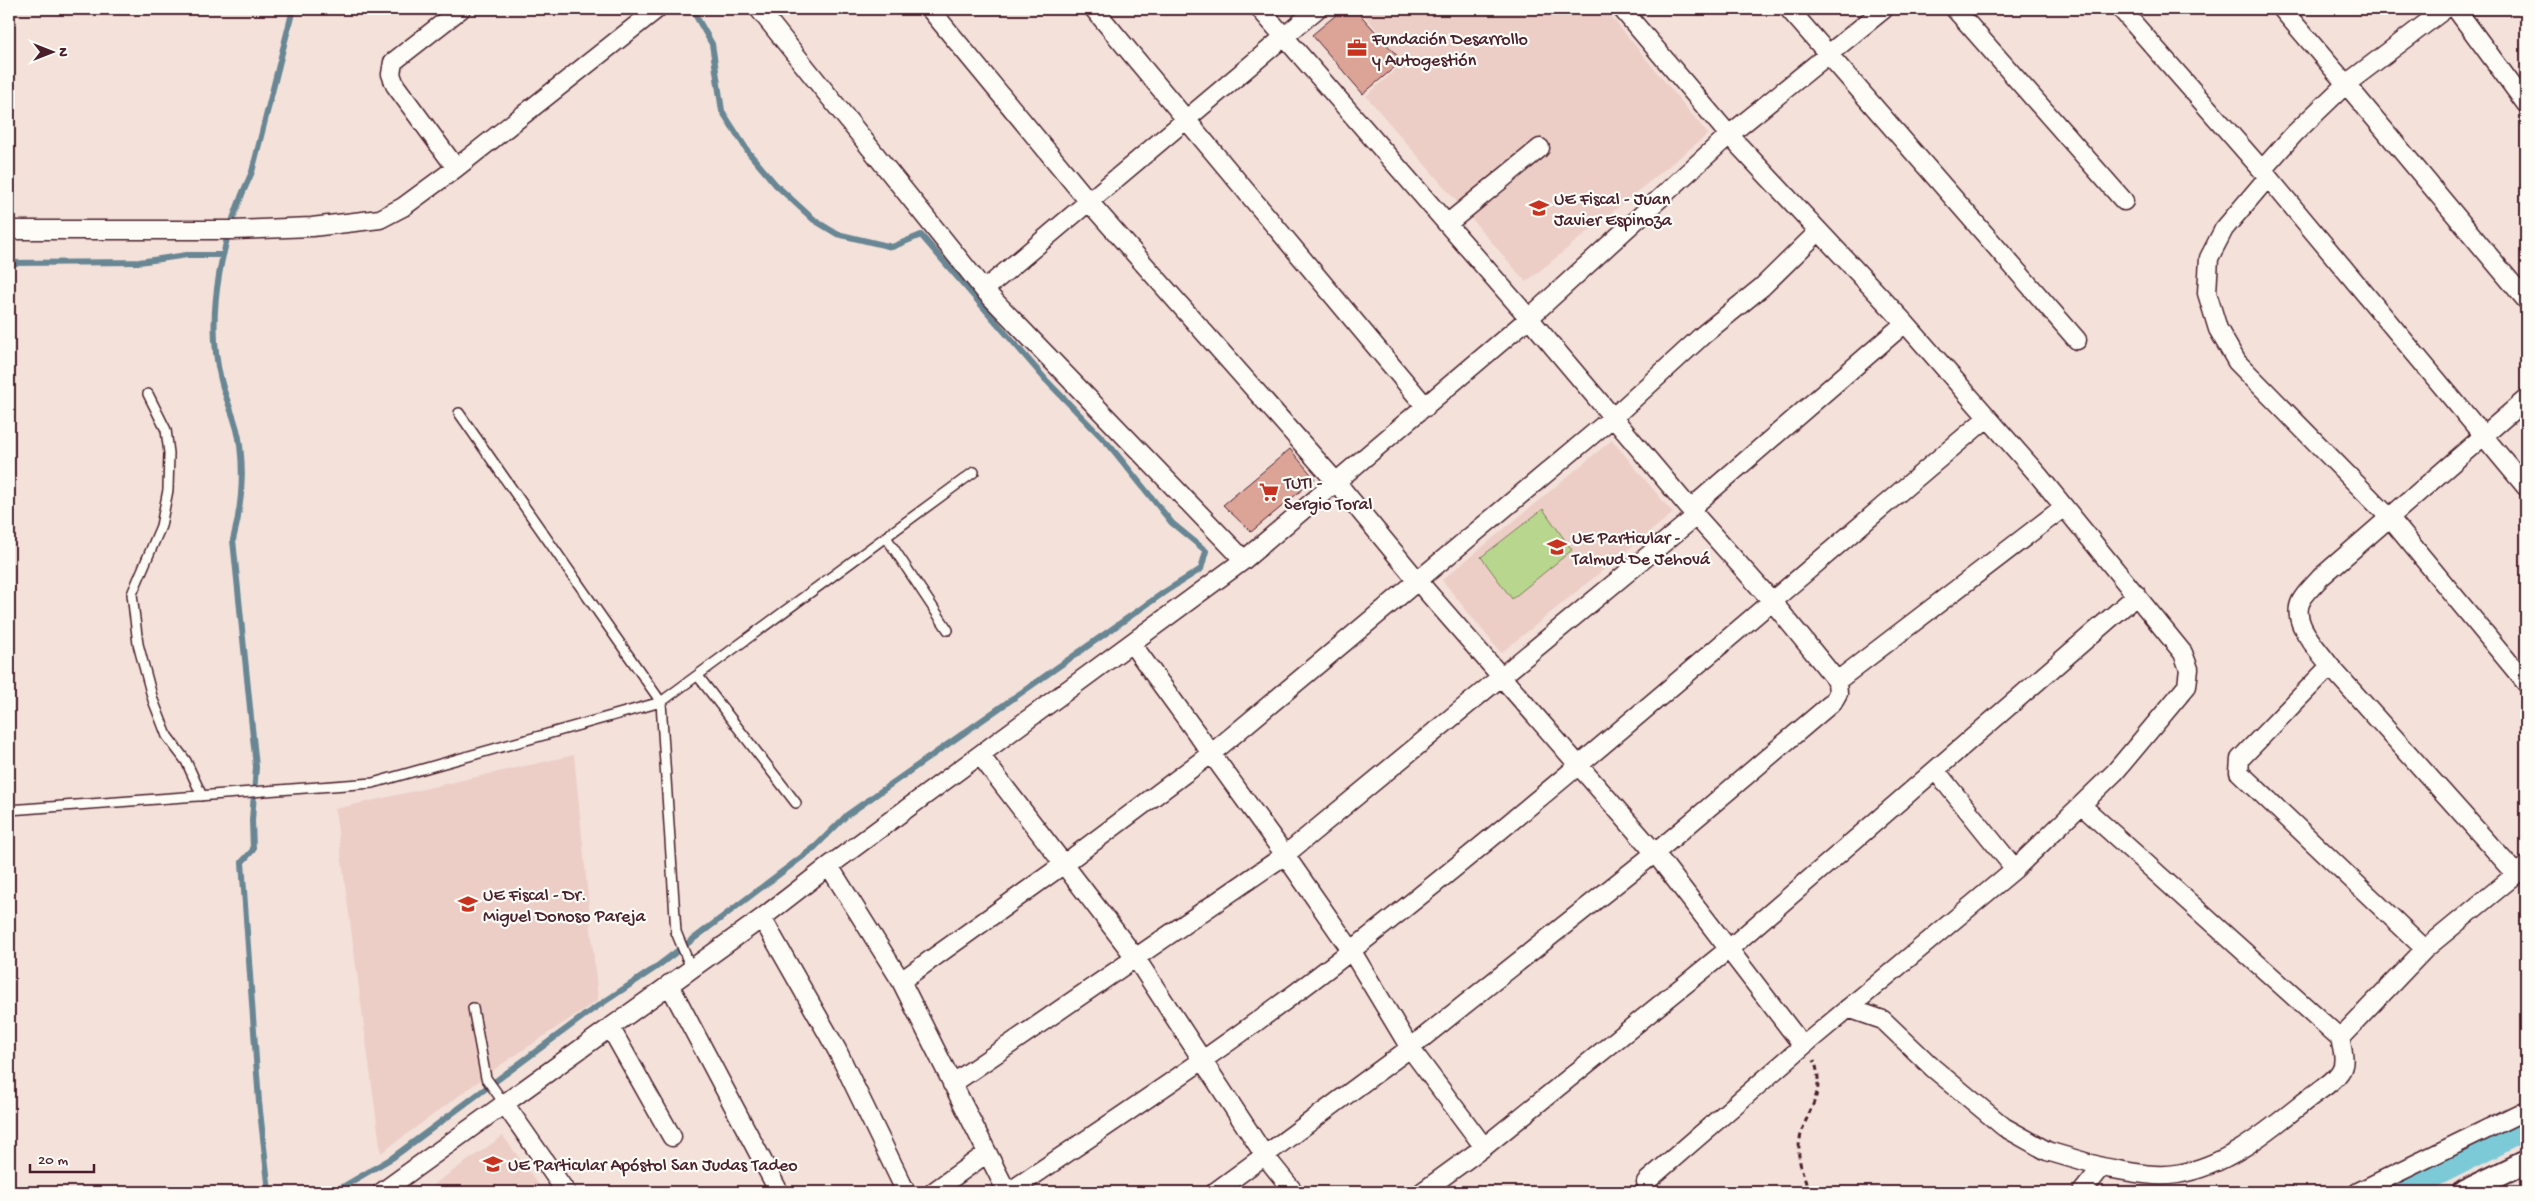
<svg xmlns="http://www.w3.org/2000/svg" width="2535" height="1201" viewBox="0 0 2535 1201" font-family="'Gochi Hand',sans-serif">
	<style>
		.built { fill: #eccec6 }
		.green { fill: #b8d68e; stroke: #817a5c }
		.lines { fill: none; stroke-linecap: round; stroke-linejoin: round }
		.stream { stroke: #678693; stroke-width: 6 }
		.canal { stroke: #7bcad8; stroke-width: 22 }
		.building { fill: #dca397; stroke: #4a1f2b }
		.service-casing { stroke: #4a1f2b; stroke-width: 12 }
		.minor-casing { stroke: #4a1f2b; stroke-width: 21 }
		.tertiary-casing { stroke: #4a1f2b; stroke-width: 26 }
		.path { stroke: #4a1f2b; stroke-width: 3; stroke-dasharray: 5 4; stroke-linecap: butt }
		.service { stroke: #fdfcf7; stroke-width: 9 }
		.minor { stroke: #fdfcf7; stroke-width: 18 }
		.tertiary { stroke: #fdfcf7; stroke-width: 22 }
		.labels { text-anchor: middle; stroke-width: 4.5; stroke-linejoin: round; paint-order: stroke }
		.poi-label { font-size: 18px; fill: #4a1f2b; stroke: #fdfcf7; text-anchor: start }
	</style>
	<rect width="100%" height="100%" fill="#f3e1da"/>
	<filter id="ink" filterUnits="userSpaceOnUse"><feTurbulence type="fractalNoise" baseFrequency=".02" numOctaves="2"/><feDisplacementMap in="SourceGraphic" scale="10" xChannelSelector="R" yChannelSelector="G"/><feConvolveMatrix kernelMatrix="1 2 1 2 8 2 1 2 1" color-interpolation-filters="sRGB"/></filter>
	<g filter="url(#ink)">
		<path class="built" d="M1359,9H1605L1708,134L1526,282L1366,96L1404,62Z
			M1612,440L1673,513L1501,653L1442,580Z
			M574,755L598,1000L502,1064L381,1153L335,809Z
			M503,1136L544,1192H423Z"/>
		<path class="green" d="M1543,509L1572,550L1512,599L1481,557Z"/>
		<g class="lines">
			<path class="stream" d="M9,263L139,262L187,255H223
				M269,1192L259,1102L242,862L253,850L252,820L256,767L233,540C241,510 244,477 240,445C238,422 226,402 221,380C204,314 223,232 252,172L293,9
				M334,1192L392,1158L589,1012L655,968L815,847L847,815L1166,591L1201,569L1206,551L1172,523L1110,446L1046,380L921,235L892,247L837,234L814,220L776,185L749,153L722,111L712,44L692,9"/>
			<path class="canal" d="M2403,1192L2526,1130"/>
		</g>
		<path class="building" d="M1343,9H1355L1402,61L1363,94L1312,35Z
			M1290,449L1315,479L1251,532L1223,505Z"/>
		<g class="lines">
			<defs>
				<path id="service" d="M148,394L166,430L169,453L168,490L161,526L132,594L138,644L153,700L167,736L186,761L202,796
					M459,413L661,702L676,932L691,968
					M886,537L948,630
					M698,676L796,803
					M9,810L373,783L661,702L974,472
					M473,1008L486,1078L504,1103"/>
				<path id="minor" d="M759,9L984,290L1244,560
					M930,9L1090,203L1337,483L1417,580L1655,853L1803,1046
					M1094,9L1426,407
					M1622,9L1729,135L1905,323L2039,476L2183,653L2189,669L2187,686L2115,772L2015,869L1803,1046L1646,1182
					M1789,9L2077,340
					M1955,9L2124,201
					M2121,9L2262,170L2526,487
					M2445,9L2346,84L2526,300
					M2456,9L2526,104
					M456,168L395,85L391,74L393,62L461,9
					M2262,170L2294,134L2346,84L2282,9
					M2268,177L2224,229L2209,258L2207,293L2218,329L2237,362L2389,517L2526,683
					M1447,224L1540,148
					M9,230H233L312,227L380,219L403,207L456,168L657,9
					M984,290L1317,9
					M1690,509L1905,323
					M1132,644L1285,855L1351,950L1410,1048L1484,1147
					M2330,666L2240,759L2239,772L2425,949
					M1837,681L2064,507
					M980,755L1135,957L1265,1156L1294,1192
					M1936,771L2015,869
					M2081,805L2340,1038C2342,1049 2347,1062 2340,1072C2333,1083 2318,1091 2308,1099C2269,1130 2228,1166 2177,1174C2153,1178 2126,1171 2102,1167L2082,1192
					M829,866L901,981L1007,1192
					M2516,874L2330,666C2319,650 2290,623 2301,601C2305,593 2315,584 2321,577L2526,399
					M762,918L837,1050L906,1192
					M901,981L1064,864L1212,753L1618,413L1704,334L1762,287L1819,231
					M669,984L779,1192
					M1848,1008L1883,1020L1933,1068L2004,1127L2047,1151L2102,1167
					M610,1027L672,1137
					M2340,1038L2425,949L2526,866
					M952,1084L1285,855L1696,516
					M504,1103L566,1192
					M382,1192L762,918L829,866L1244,560L1529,318L1729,135L1884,9
					M933,1192L987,1153
					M1009,1192C1125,1114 1242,1036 1352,950C1569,779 1776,596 1987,418
					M1215,1192L1410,1048L1655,853L1833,702L1838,693L1837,681L1771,600L1696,516L1529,318L1260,9
					M1422,1192L1484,1147L1730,948L2137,595
					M2358,1192L2526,1110"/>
				<path id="tertiary" d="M2464,1192L2526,1162"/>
			</defs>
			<use href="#service" class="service-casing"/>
			<use href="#minor" class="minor-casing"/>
			<use href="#tertiary" class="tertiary-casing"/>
			<path class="path" d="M1809,1192C1805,1179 1797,1161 1799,1146C1802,1112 1828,1099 1814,1060"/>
			<use href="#service" class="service"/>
			<use href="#minor" class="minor"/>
			<use href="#tertiary" class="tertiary"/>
		</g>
	</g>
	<defs>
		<symbol id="office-bare" viewBox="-9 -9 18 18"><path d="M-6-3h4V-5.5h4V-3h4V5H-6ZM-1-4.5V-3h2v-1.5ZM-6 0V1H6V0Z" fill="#c8321e" stroke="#fdfcf7" stroke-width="2.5" paint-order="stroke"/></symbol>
		<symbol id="school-bare" viewBox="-9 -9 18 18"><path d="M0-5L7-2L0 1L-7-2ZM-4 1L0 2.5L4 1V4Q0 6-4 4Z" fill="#c8321e" stroke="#fdfcf7" stroke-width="2.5" paint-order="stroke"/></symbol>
		<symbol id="supermarket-bare" viewBox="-9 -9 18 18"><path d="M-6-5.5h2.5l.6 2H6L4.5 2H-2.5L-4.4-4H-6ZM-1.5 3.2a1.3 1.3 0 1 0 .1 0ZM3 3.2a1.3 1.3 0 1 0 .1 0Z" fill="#c8321e" stroke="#fdfcf7" stroke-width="2.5" paint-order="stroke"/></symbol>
	</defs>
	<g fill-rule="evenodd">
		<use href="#office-bare" x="1343" y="34" width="28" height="28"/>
		<use href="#school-bare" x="1525" y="194" width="28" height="28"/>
		<use href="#supermarket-bare" x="1255" y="478" width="28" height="28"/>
		<use href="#school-bare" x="1543" y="533" width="28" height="28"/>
		<use href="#school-bare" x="454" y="890" width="28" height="28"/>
		<use href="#school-bare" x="479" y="1150" width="28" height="28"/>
	</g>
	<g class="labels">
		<g class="poi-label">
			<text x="1372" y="44">Fundación Desarrollo<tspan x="1372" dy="21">y Autogestión</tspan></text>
			<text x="1554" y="204">UE Fiscal - Juan<tspan x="1554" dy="21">Javier Espinoza</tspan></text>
			<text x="1284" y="488">TUTI -<tspan x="1284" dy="21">Sergio Toral</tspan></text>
			<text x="1572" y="543">UE Particular -<tspan x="1572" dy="21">Talmud De Jehová</tspan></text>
			<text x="483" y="900">UE Fiscal - Dr.<tspan x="483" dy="21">Miguel Donoso Pareja</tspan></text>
			<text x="508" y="1170">UE Particular Apóstol San Judas Tadeo</text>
		</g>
	</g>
	<rect width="2535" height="1201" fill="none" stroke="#fdfcf7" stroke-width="30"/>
	<rect x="15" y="15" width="2505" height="1171" fill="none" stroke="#4a1f2b" stroke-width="2" filter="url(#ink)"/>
	<g transform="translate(52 52) rotate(90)" stroke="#fdfcf7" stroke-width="4" paint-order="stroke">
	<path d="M0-4L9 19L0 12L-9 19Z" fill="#4a1f2b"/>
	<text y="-8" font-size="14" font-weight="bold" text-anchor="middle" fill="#4a1f2b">N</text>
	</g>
	<path d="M30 1164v8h64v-8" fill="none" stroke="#4a1f2b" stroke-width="2.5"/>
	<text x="38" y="1164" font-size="15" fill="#4a1f2b" stroke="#fdfcf7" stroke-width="4" paint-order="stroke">20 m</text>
</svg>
